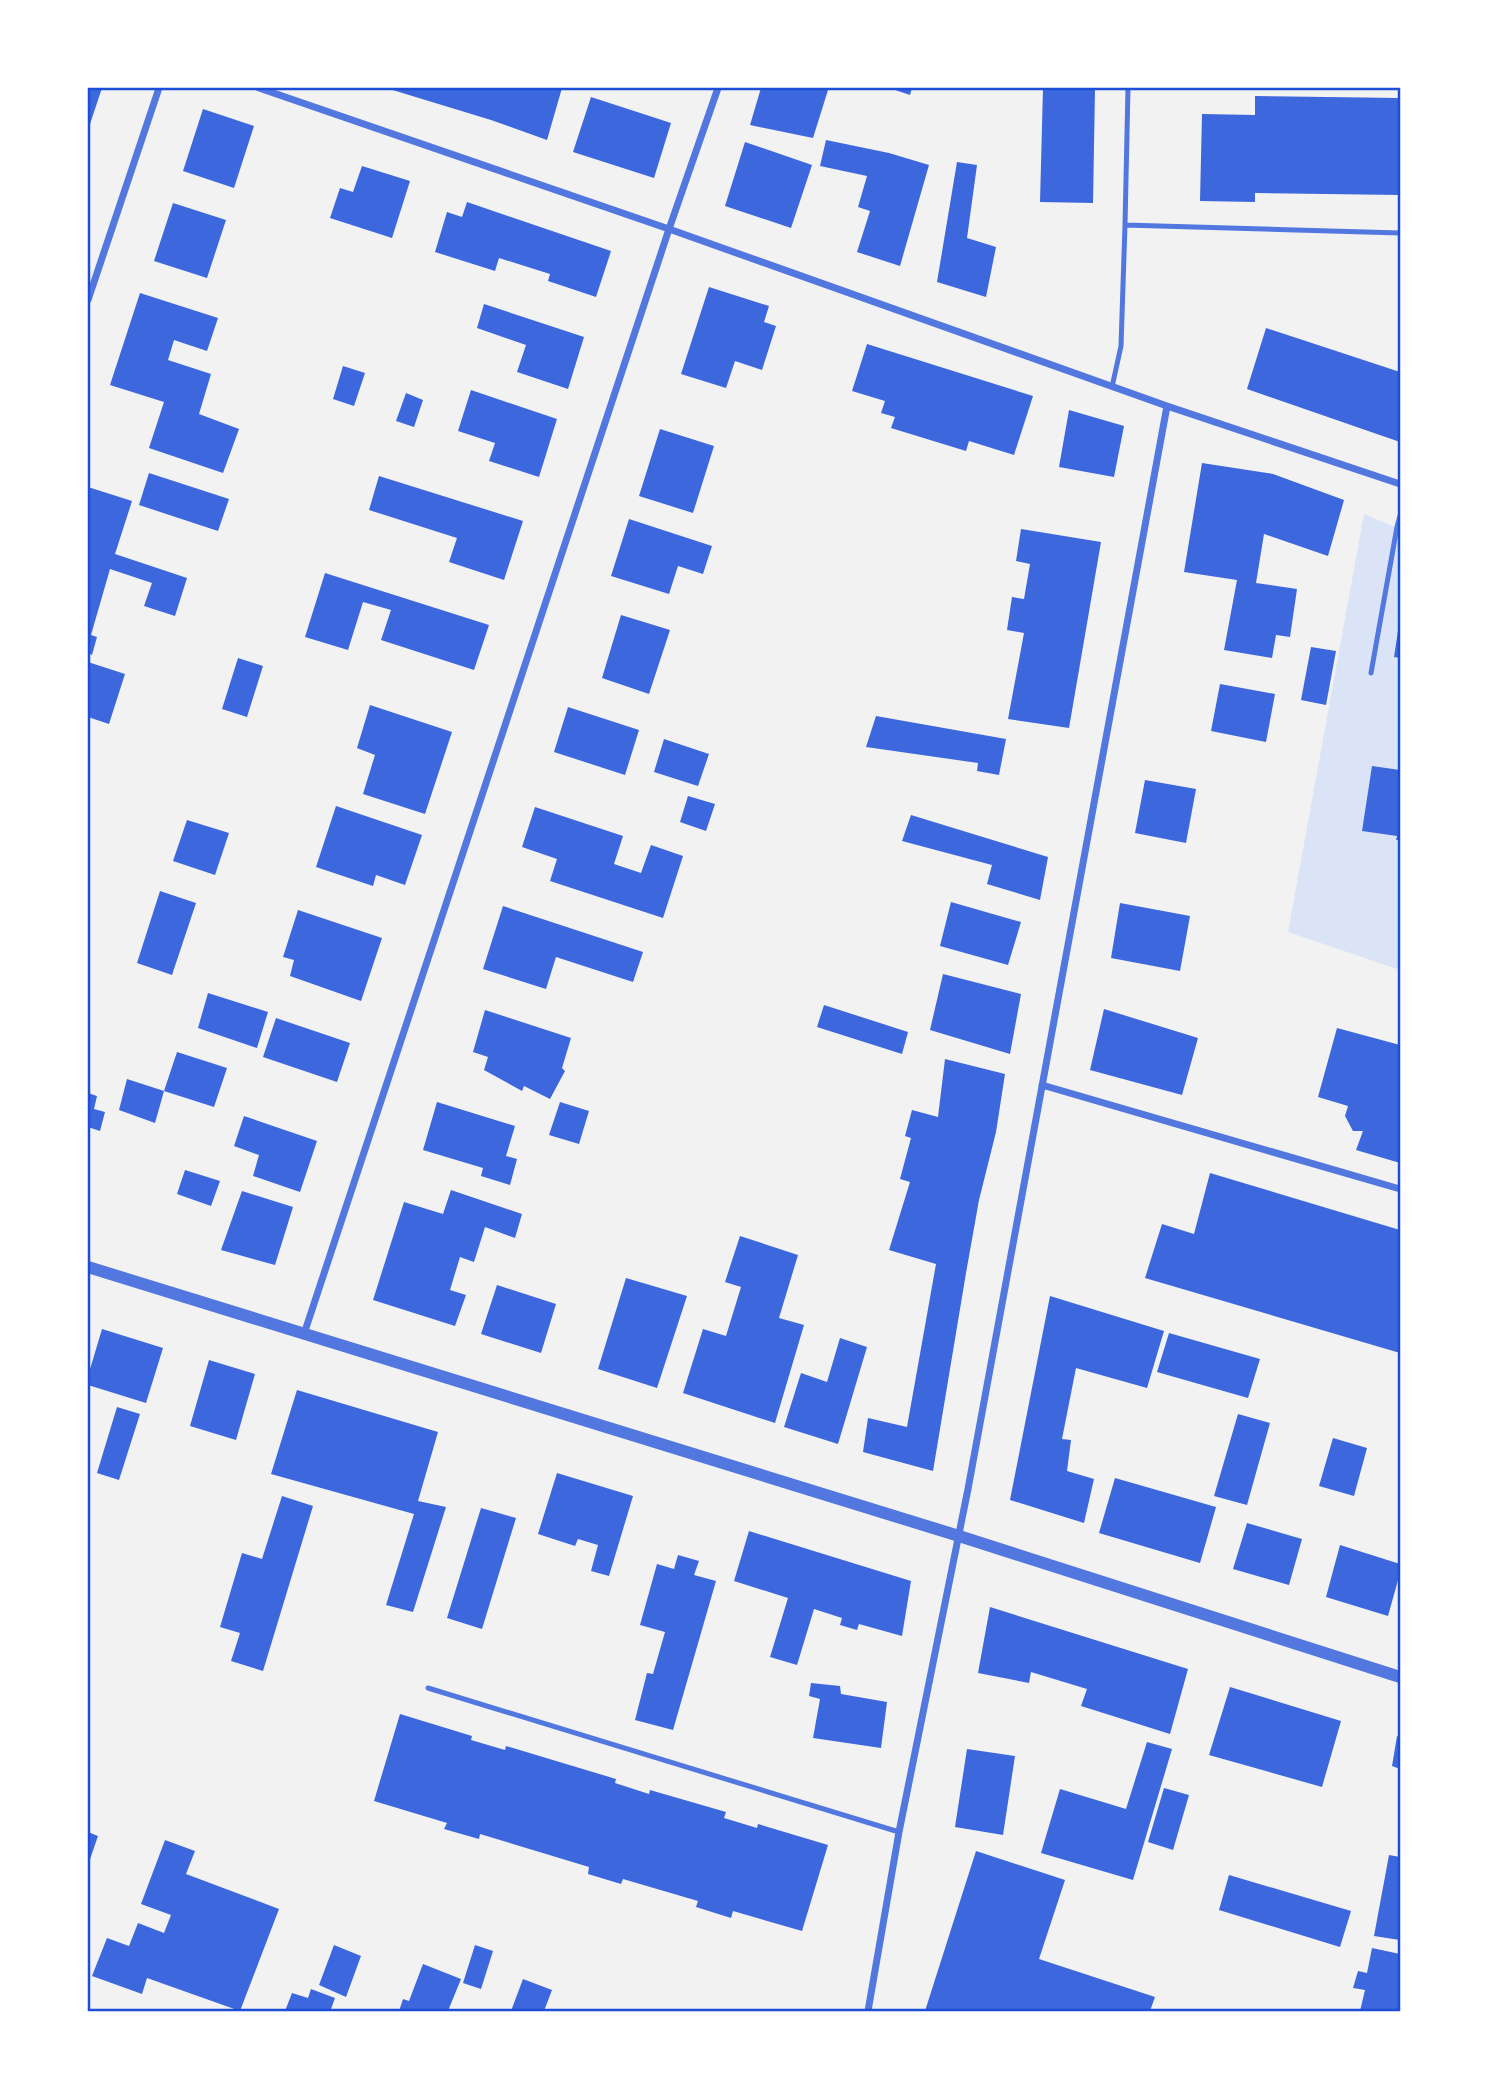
<svg xmlns="http://www.w3.org/2000/svg" width="1488" height="2099" viewBox="0 0 1488 2099" font-family="Figtree,sans-serif">
	<style>
		.green { fill: #dbe4f7 }
		.building { fill: #3d67dc }
		.lines { fill: none; stroke-linecap: round; stroke-linejoin: round }
		.service { stroke: #5277de; stroke-width: 5 }
		.minor { stroke: #5277de; stroke-width: 7 }
		.tertiary { stroke: #5277de; stroke-width: 12 }
		.neatline { fill: none; stroke: #1d4ed8; stroke-width: 2.5 }
	</style>
	<rect width="100%" height="100%" fill="#f2f2f2"/>
	<path class="green" d="M1364,514L1400,529V970L1288,932Z"/>
	<path class="building" d="M88,88H102L88,130Z
		M386,88H562L547,140L491,120Z
		M761,88H820L828,90L813,138L750,125Z
		M889,88H912L910,95Z
		M1043,88H1095L1093,203L1040,202Z
		M1255,96L1400,98V195L1255,193V202L1200,201L1202,114L1255,115Z
		M591,97L671,123L654,178L573,152Z
		M203,109L254,126L234,188L183,171Z
		M826,140L889,153L929,165L900,266L857,252L870,211L858,207L867,176L820,166Z
		M745,142L812,165L791,228L725,206Z
		M957,162L977,165L967,238L996,247L986,297L937,282Z
		M362,166L410,181L392,238L330,218L340,188L353,192Z
		M467,202L611,251L596,297L548,281L550,274L499,258L495,271L435,252L447,212L462,217Z
		M173,203L226,220L207,278L154,261Z
		M709,287L769,306L764,322L776,326L762,370L735,361L726,388L681,374Z
		M140,293L218,318L207,351L174,340L168,360L211,374L199,414L239,429L223,473L149,448L164,402L110,385Z
		M484,304L584,337L568,389L517,372L526,345L477,328Z
		M1266,328L1400,372V442L1247,389Z
		M867,344L1033,396L1014,455L969,441L966,451L891,428L895,417L881,413L885,401L852,391Z
		M343,366L365,373L354,406L333,399Z
		M471,390L557,419L539,477L489,461L495,443L458,431Z
		M406,393L423,400L414,427L396,421Z
		M1069,410L1124,426L1114,477L1059,467Z
		M660,429L714,446L693,513L639,496Z
		M1202,463L1273,474L1344,500L1328,556L1264,534L1256,583L1297,589L1290,637L1276,635L1272,658L1224,650L1237,580L1184,572Z
		M149,473L229,499L218,531L139,505Z
		M379,476L523,521L504,580L449,562L457,538L369,510Z
		M88,487L132,501L115,554L187,578L175,616L144,606L152,583L110,569L91,635L97,637L92,655L88,653Z
		M629,519L712,546L703,574L678,566L669,594L611,576Z
		M1021,529L1101,542L1069,728L1008,719L1024,633L1007,630L1012,597L1024,599L1030,564L1016,561Z
		M325,573L489,625L474,670L381,640L391,610L363,602L348,650L305,637Z
		M621,615L670,630L649,694L602,678Z
		M1399,624L1400,625V658L1394,657Z
		M1311,647L1336,651L1326,705L1301,700Z
		M238,658L263,666L247,717L222,709Z
		M88,662L125,674L109,724L88,717Z
		M1220,684L1275,694L1266,742L1211,731Z
		M370,705L452,732L425,814L363,794L375,755L357,748Z
		M568,707L639,730L625,775L554,752Z
		M876,716L1006,739L999,775L977,771L978,763L866,747Z
		M664,739L709,754L698,786L654,772Z
		M1372,766L1400,770V840H1396L1397,836L1362,831Z
		M1145,780L1196,789L1186,843L1135,833Z
		M688,796L715,804L706,831L680,822Z
		M336,806L422,835L405,885L376,875L373,886L316,867Z
		M535,807L623,836L614,864L641,873L651,845L683,856L663,918L550,881L557,859L522,847Z
		M911,815L1048,857L1040,900L987,884L992,865L902,841Z
		M187,820L229,833L215,875L173,861Z
		M160,891L196,903L172,975L137,963Z
		M951,902L1021,922L1008,965L940,946Z
		M1120,903L1190,916L1180,971L1111,958Z
		M503,906L643,952L633,982L556,957L546,989L483,969Z
		M298,910L382,938L361,1001L290,976L294,960L283,957Z
		M943,974L1021,994L1010,1054L930,1030Z
		M208,993L268,1012L257,1048L198,1028Z
		M824,1005L908,1032L902,1054L817,1027Z
		M1104,1009L1198,1038L1182,1095L1090,1070Z
		M485,1010L571,1038L562,1068L565,1071L550,1099L524,1086L522,1091L484,1070L488,1057L473,1052Z
		M276,1018L350,1043L337,1082L263,1057Z
		M1337,1028L1400,1045V1163L1356,1150L1363,1131H1353L1345,1116L1348,1106L1318,1097Z
		M177,1052L227,1068L214,1107L164,1091Z
		M945,1059L1005,1074L996,1132L979,1200L966,1273L933,1471L863,1452L868,1418L907,1427L936,1264L889,1250L910,1182L900,1179L911,1138L905,1136L912,1110L938,1117Z
		M127,1079L164,1091L155,1123L119,1110Z
		M88,1093L97,1096L94,1109L105,1112L100,1131L88,1127Z
		M437,1102L515,1126L506,1156L517,1159L510,1185L481,1176L483,1168L423,1150Z
		M560,1102L589,1111L579,1144L549,1135Z
		M244,1116L317,1141L300,1192L253,1176L259,1155L234,1146Z
		M185,1170L220,1181L211,1206L177,1194Z
		M1210,1173L1400,1230V1353L1145,1278L1162,1224L1194,1234Z
		M451,1190L522,1214L515,1238L485,1227L474,1262L460,1257L450,1290L466,1295L455,1326L373,1300L404,1202L443,1214Z
		M242,1191L293,1207L275,1265L221,1250Z
		M740,1236L798,1255L779,1318L804,1325L775,1423L683,1393L703,1329L726,1336L741,1287L725,1282Z
		M626,1278L687,1296L657,1388L598,1369Z
		M497,1285L556,1304L541,1353L481,1334Z
		M1050,1296L1164,1331L1147,1388L1076,1368L1062,1439L1071,1440L1067,1471L1094,1479L1084,1523L1010,1500Z
		M102,1329L163,1348L146,1403L88,1385V1376Z
		M1169,1333L1260,1359L1248,1398L1157,1372Z
		M840,1338L867,1347L838,1444L784,1427L801,1373L827,1382Z
		M209,1360L255,1374L236,1440L190,1426Z
		M297,1390L438,1432L418,1501L446,1507L413,1612L386,1605L414,1514L271,1474Z
		M117,1407L140,1414L119,1480L97,1473Z
		M1238,1414L1270,1423L1247,1505L1214,1496Z
		M1333,1438L1367,1448L1354,1496L1319,1486Z
		M557,1473L633,1496L609,1576L591,1571L598,1545L578,1539L575,1546L538,1534Z
		M1115,1478L1216,1507L1200,1563L1099,1533Z
		M282,1496L313,1506L263,1671L231,1661L240,1633L220,1627L242,1553L262,1559Z
		M481,1508L516,1518L482,1629L447,1618Z
		M1247,1523L1302,1539L1289,1585L1233,1569Z
		M749,1531L911,1581L902,1636L859,1624L857,1630L840,1625L842,1618L814,1609L797,1665L770,1657L788,1598L734,1581Z
		M1340,1545L1400,1564V1573L1388,1616L1326,1597Z
		M678,1555L699,1561L694,1575L716,1581L673,1730L635,1720L647,1673L653,1674L665,1632L640,1625L657,1564L674,1569Z
		M990,1607L1188,1669L1170,1734L1081,1706L1087,1689L1031,1672L1029,1683L978,1673Z
		M811,1683L840,1686L841,1694L887,1702L881,1748L813,1738L820,1699L809,1696Z
		M1230,1687L1341,1721L1322,1787L1209,1755Z
		M400,1714L472,1736L471,1740L505,1750L506,1746L616,1779L615,1783L649,1794L650,1790L726,1812L724,1818L757,1828L758,1824L828,1845L802,1931L733,1911L731,1918L696,1907L698,1901L623,1879L621,1884L588,1874L589,1867L480,1834L479,1839L444,1829L447,1823L374,1801Z
		M1397,1736L1400,1737V1769L1392,1766Z
		M1147,1742L1172,1749L1133,1880L1041,1853L1060,1789L1126,1809Z
		M967,1749L1015,1756L1003,1835L955,1827Z
		M1164,1788L1189,1795L1173,1850L1148,1842Z
		M88,1832L98,1836L88,1865Z
		M165,1840L195,1851L186,1874L279,1909L240,2011L147,1978L142,1994L92,1976L107,1938L129,1946L138,1923L164,1933L171,1915L141,1904Z
		M976,1851L1065,1880L1039,1959L1155,1997L1150,2011H925Z
		M1389,1855L1400,1857V1940L1374,1936Z
		M1229,1875L1351,1911L1340,1947L1219,1910Z
		M334,1945L361,1956L346,1997L319,1985Z
		M475,1945L493,1951L481,1989L463,1983Z
		M1372,1948L1400,1954V2011H1360L1365,1990L1353,1988L1358,1971L1367,1973Z
		M423,1964L461,1979L448,2011H399L403,1999L409,2001Z
		M523,1979L552,1990L544,2011H511Z
		M311,1989L335,1998L331,2009L336,2011H285L292,1993L308,1998Z"/>
	<g class="lines">
		<path class="service" d="M1125,225L1128,88
			M1112,387L1121,346L1125,225L1400,233
			M1371,673L1397,527L1400,516
			M428,1688L899,1832"/>
		<path class="minor" d="M259,88L669,229L1167,406L1400,484
			M88,300L159,88
			M1042,1085L1400,1189
			M304,1334L669,229L718,88
			M868,2011L899,1832L968,1489L1167,406"/>
		<path class="tertiary" d="M88,1267L959,1536L1400,1677"/>
	</g>
	<rect width="1488" height="2099" fill="none" stroke="#ffffff" stroke-width="178"/>
	<rect x="89" y="89" width="1310" height="1921" class="neatline"/>
</svg>
